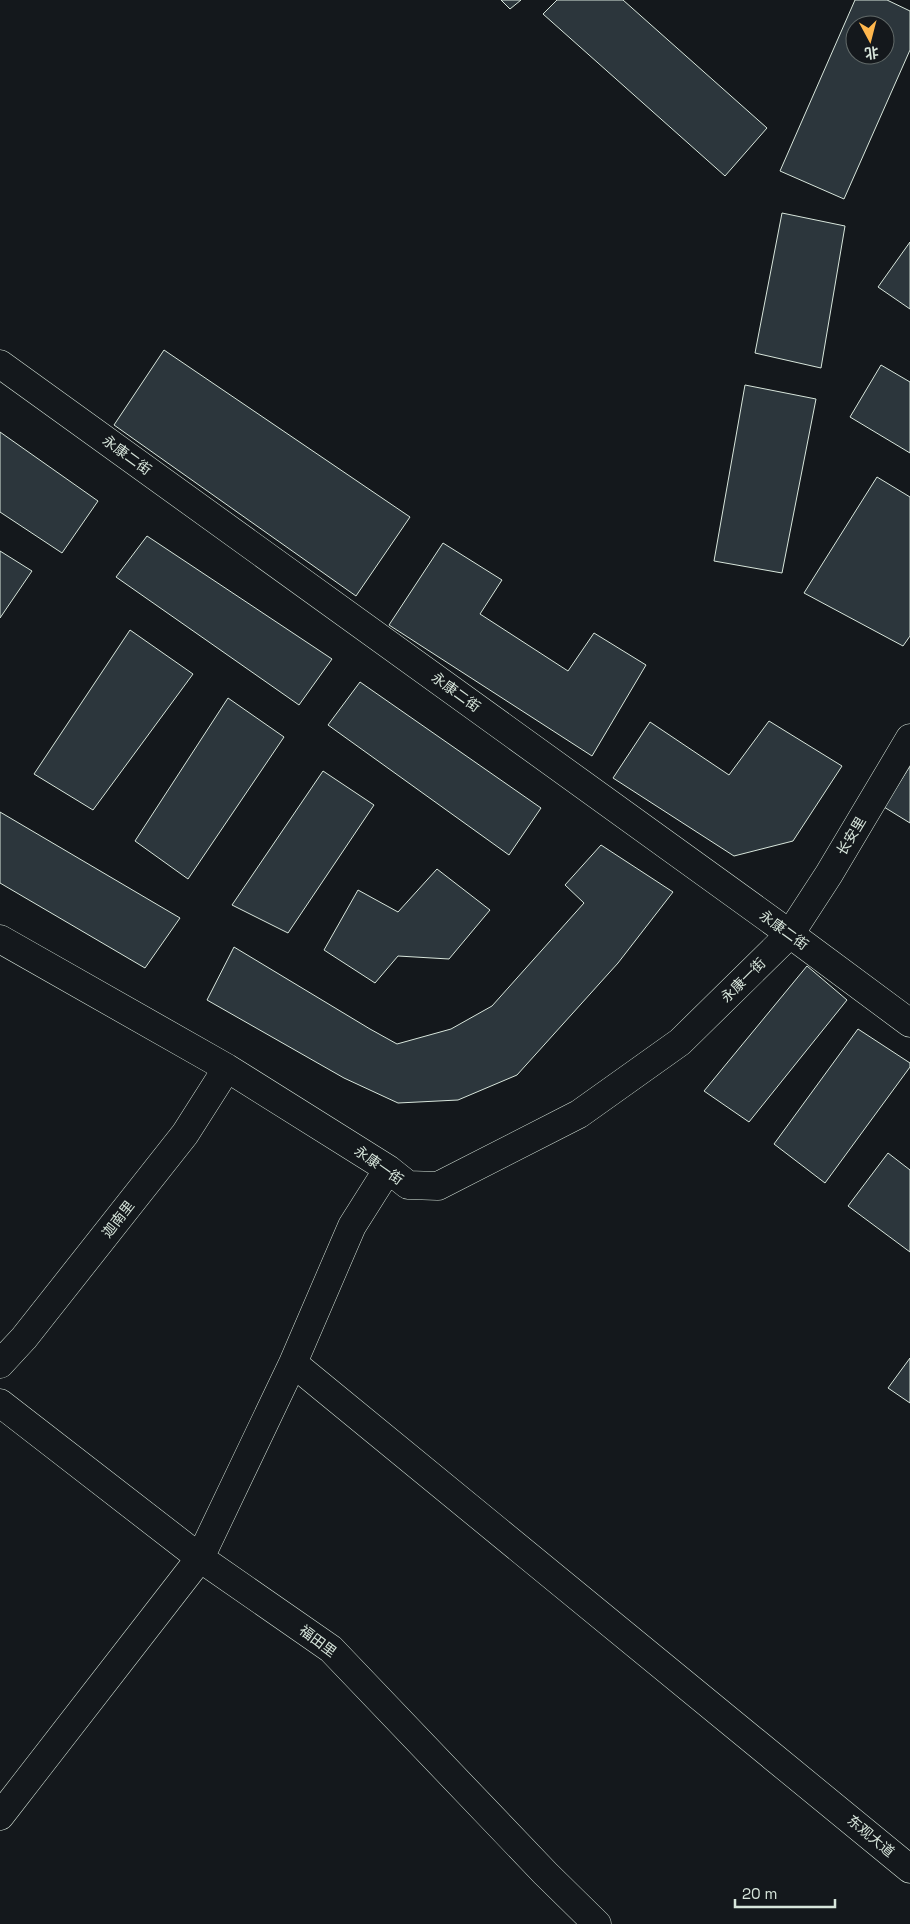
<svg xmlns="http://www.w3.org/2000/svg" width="910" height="1924" viewBox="0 0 910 1924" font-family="'Space Grotesk','Noto Sans SC',sans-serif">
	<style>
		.building { fill: #2c363c; stroke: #d8e6dc; fill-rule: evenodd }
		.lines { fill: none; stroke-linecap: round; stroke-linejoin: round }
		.minor-casing { stroke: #d8e6dc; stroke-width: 29 }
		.minor { stroke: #14181c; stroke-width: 28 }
		.labels { text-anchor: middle; stroke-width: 4; stroke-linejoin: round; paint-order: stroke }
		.street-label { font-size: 14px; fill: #d8e6dc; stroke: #14181c }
	</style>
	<rect width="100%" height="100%" fill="#14181c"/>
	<path class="building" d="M501,0H521L510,9Z
		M557,0H623L767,128L725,176L543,14Z
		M855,0H887L910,11V50L844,199L780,171ZM855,25H885V55H855Z
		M782,213L845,226L821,368L755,353Z
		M910,242V309L878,287Z
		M164,350L410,517L356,596L114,425Z
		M881,365L910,382V453L850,417Z
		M745,385L816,399L782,573L714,561Z
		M0,432L98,501L62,553L0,512Z
		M877,477L910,497V636L903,646L804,593Z
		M147,536L332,659L299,705L116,577Z
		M443,543L502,580L480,614L568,671L594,633L646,665L592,756L389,625Z
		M0,551L32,571L0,618Z
		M130,630L193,674L93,810L34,774Z
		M360,682L541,808L509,855L328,725Z
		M228,698L284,737L188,879L135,841Z
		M769,721L842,766L793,841L734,856L613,778L650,722L729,775Z
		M910,766V823L884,807Z
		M323,771L374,805L288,933L232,905Z
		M0,812L180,918L145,968L0,883Z
		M601,845L673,892L618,963L517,1075L458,1100L398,1103L344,1078L207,1000L234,947L370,1029L397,1044L451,1029L492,1006L584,903L565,885Z
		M437,869L490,910L449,959L398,956L375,983L324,950L358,890L398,912Z
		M807,966L847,1000L749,1122L704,1091Z
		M858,1029L910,1063V1067L825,1183L774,1144Z
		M888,1153L910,1170V1252L848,1206Z
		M910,1358V1403L888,1388Z"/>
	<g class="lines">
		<defs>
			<path id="minor" d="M0,364L790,934L910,1023
				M0,939L227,1068L388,1169L408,1185L438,1186L579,1114L680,1042L790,934L829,874L910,738
				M293,1363L910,1869
				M0,1364L24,1338L185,1134L227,1068
				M0,1403L200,1558L331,1649L545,1873L597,1924
				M0,1816L200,1558L293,1363L352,1226L388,1169"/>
		</defs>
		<use href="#minor" class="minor-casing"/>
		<use href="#minor" class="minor"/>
	</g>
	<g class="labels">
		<g class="street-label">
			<text transform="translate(127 455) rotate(36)" y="5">永康二街</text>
			<text transform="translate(456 692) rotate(36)" y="5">永康二街</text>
			<text transform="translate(851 836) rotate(-59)" y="5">长安里</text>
			<text transform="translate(784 930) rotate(36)" y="5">永康二街</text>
			<text transform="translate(743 980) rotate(-45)" y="5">永康一街</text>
			<text transform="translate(379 1165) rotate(35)" y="5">永康一街</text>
			<text transform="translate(118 1219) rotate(-52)" y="5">迦南里</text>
			<text transform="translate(318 1641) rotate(37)" y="5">福田里</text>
			<text transform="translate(871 1836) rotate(40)" y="5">东观大道</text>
		</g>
	</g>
	<g transform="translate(870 40) rotate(173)"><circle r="24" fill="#14181c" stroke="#626a69"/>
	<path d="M0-4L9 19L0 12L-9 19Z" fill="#ffb74d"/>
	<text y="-8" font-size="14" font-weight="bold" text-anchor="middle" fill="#d8e6dc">北</text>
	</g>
	<path d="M735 1899v8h100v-8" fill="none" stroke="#d8e6dc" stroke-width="2.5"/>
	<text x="742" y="1899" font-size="15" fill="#d8e6dc" stroke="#14181c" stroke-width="4" paint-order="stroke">20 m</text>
</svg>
